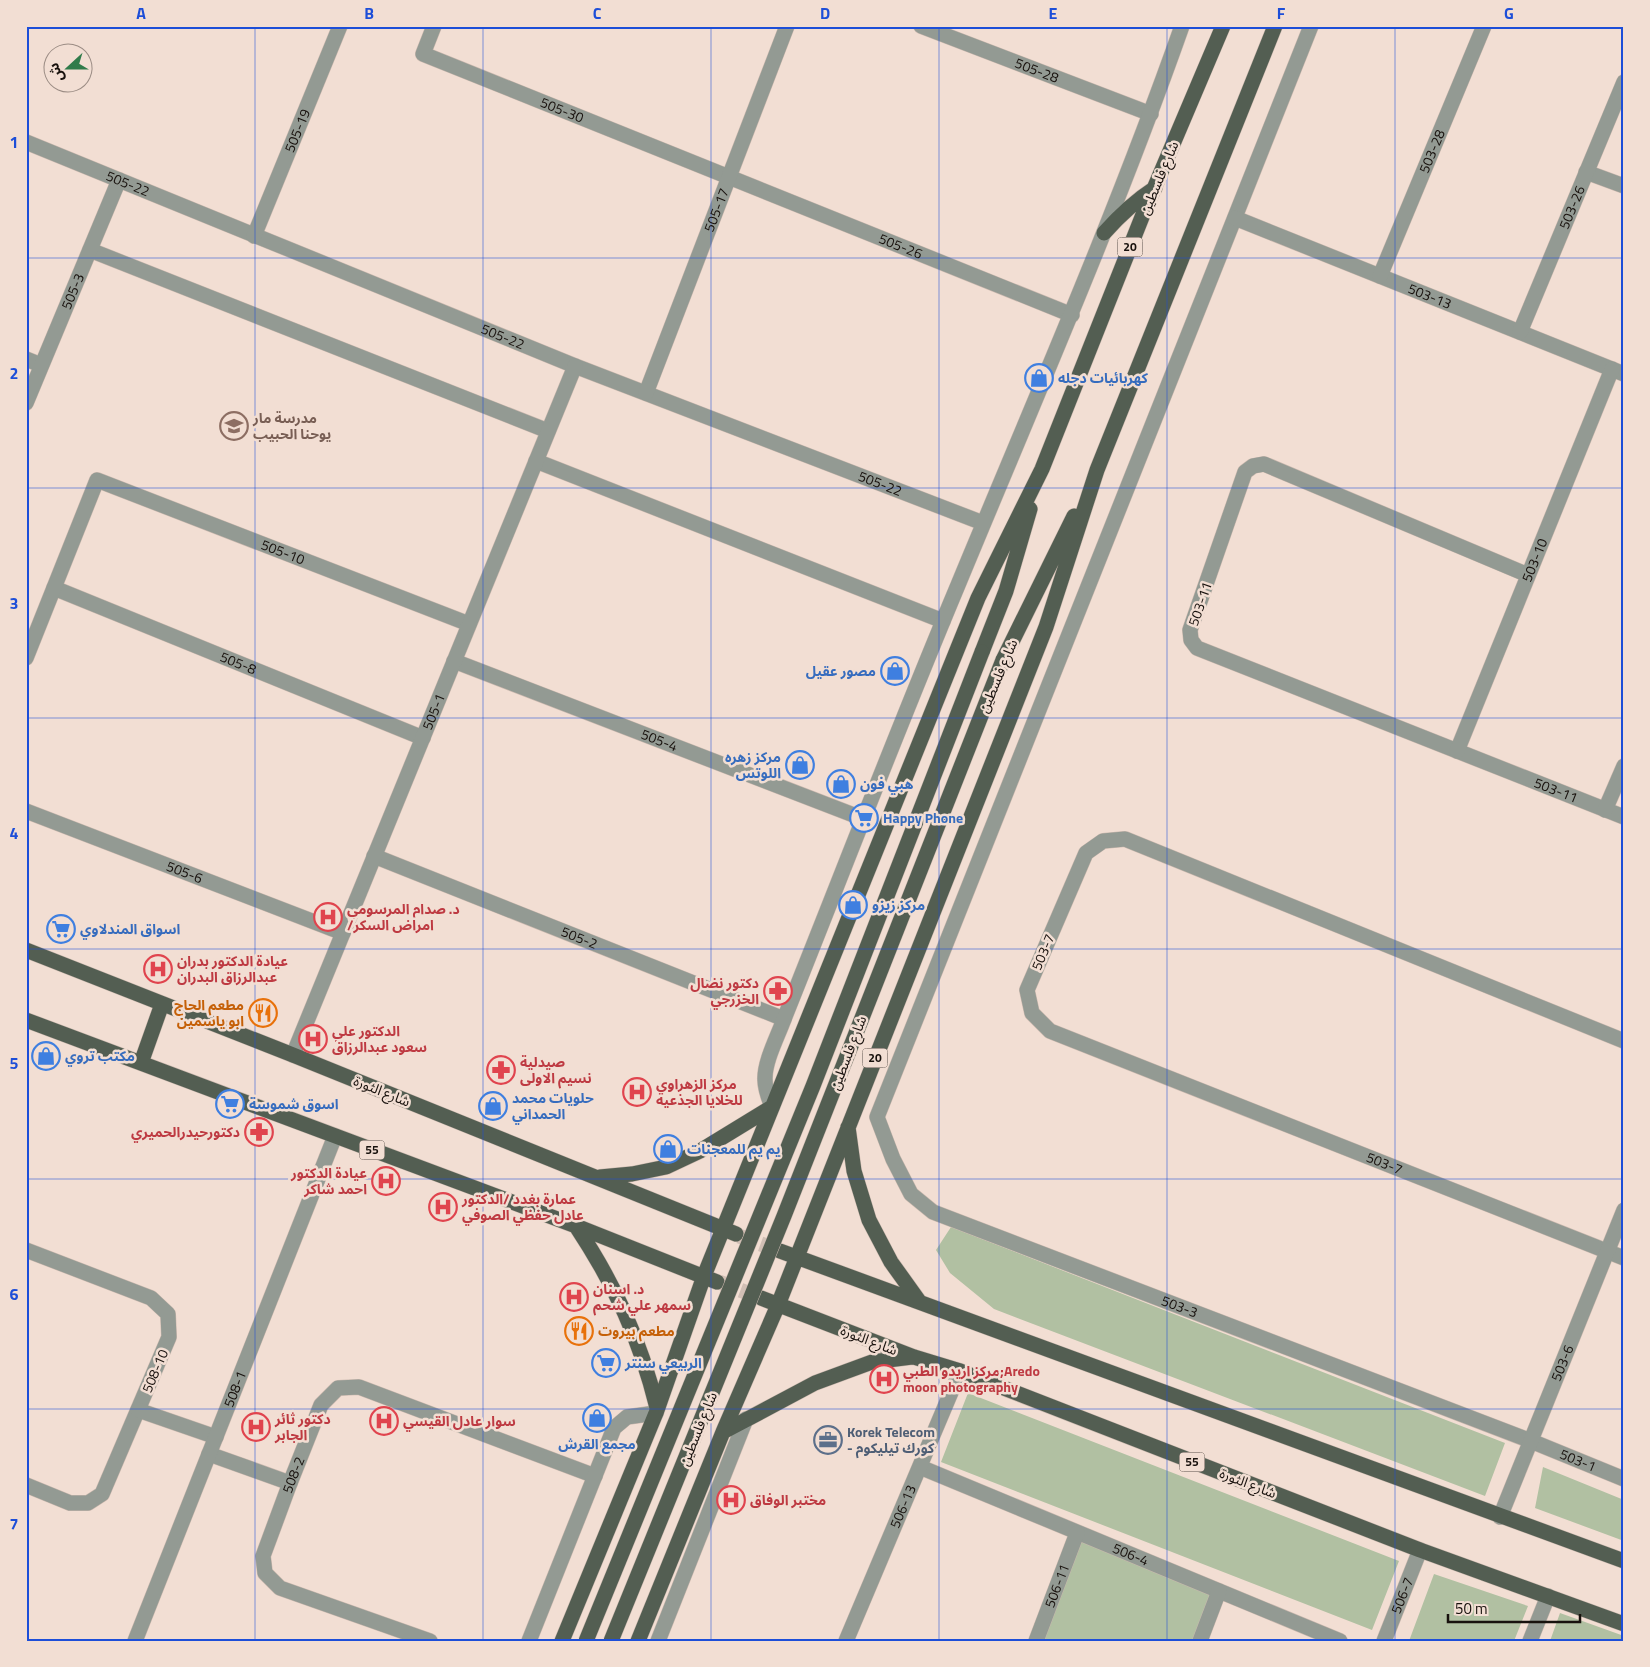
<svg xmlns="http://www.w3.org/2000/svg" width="1650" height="1667" viewBox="0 0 1650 1667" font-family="'Titillium Web','Noto Sans Arabic',sans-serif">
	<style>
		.green { fill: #b1c0a2 }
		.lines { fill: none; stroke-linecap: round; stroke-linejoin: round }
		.primary-tunnel { stroke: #d1bfb5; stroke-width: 15; stroke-dasharray: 15 8; stroke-linecap: butt }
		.street-casing { stroke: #cbb9af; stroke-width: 16 }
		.primary-casing { stroke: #cbb9af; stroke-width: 16 }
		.street { stroke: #939a93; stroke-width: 15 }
		.primary { stroke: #535e52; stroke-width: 15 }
		.primary-bridge-casing { stroke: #cbb9af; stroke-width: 16; stroke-linecap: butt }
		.primary-bridge { stroke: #535e52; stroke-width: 15 }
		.grid { fill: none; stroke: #1d4ed8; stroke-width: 1; stroke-opacity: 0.55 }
		.labels { text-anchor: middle; stroke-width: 5; stroke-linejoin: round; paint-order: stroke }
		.shield { fill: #f2ded3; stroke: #594e48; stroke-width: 1 }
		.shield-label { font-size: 12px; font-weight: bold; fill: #18110d }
		.street-label { font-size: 14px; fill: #18110d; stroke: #f2ded3 }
		.shop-label { font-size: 14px; font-weight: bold; fill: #366cbe; stroke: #f2ded3; text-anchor: start }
		.education-label { font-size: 14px; font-weight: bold; fill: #785e54; stroke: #f2ded3; text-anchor: start }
		.health-label { font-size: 14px; font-weight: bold; fill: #be3a42; stroke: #f2ded3; text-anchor: start }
		.food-label { font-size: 14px; font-weight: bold; fill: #c56008; stroke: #f2ded3; text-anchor: end }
		.service-label { font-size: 14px; font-weight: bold; fill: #4e5e75; stroke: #f2ded3; text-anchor: start }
		.neatline { fill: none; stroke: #1d4ed8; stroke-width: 2 }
		.grid-label { font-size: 16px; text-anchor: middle; font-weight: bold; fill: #1d4ed8 }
	</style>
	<rect width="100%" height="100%" fill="#f2ded3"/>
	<path class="green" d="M951,1227L1505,1443L1485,1496L994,1309L950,1273L936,1250Z
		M968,1393L1399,1561L1372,1630L941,1462Z
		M1543,1467L1624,1500V1541L1535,1508Z
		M1077,1533L1219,1591L1200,1641H1036Z
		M1434,1574L1528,1606L1514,1641H1409Z
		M1560,1613L1624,1636V1641H1550Z"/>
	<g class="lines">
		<path class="primary-tunnel" d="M739,1236L780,1251
			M719,1282L761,1298"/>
		<defs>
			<g id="street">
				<path id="s1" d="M434,26L423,54L1072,315"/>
				<path id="s2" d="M921,26L1151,114"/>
				<path id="s3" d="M1311,26L877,1117L893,1159L911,1194L933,1212L1531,1441L1624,1479"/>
				<path id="s4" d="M26,142L575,366L983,523"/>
				<path d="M1586,172L1624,186"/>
				<path id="s5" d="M1235,218L1624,374"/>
				<path id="s6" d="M254,236L340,26"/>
				<path d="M90,250L548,431"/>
				<path id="s7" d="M1380,276L1484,26"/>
				<path id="s8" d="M1520,332L1624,82"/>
				<path d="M26,359L41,365"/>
				<path id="s9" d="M646,393L787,26"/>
				<path id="s10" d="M26,403L119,180"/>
				<path d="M536,461L943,621"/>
				<path id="s11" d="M1528,575L1264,464L1253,466L1245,472L1190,630L1191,640L1197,648L1624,817"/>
				<path id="s12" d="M54,588L423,738"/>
				<path id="s13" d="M26,658L97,480L469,624"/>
				<path id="s14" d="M454,661L864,819"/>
				<path id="s15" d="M1457,751L1612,369"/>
				<path d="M1605,810L1624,766"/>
				<path id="s16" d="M26,811L343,933"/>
				<path id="s17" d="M374,856L784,1019"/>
				<path id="s18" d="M1624,1041L1125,839L1103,841L1086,853L1027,990L1032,1013L1050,1031L1624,1258"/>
				<path id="s19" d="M293,1055L575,366"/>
				<path d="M772,1107C769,1099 765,1090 765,1080C764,1062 778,1036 784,1019C842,874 898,728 958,585C1035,399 1115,216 1182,26"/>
				<path d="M26,1250L151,1298L168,1314L169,1337L102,1494L88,1503H70L26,1485"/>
				<path d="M138,1410L216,1437"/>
				<path d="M209,1454L290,1483"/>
				<path id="s20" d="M920,1467L1340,1641"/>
				<path id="s21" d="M1500,1517L1624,1210"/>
				<path id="s22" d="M135,1641L335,1136"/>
				<path id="s23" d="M430,1641L280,1588L265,1573L263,1556L290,1483L321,1405L338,1388L359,1387L595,1476"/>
				<path d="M529,1641L614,1428L627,1417L656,1413"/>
				<path d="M658,1641L746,1419"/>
				<path id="s24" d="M846,1641L960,1371"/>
				<path id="s25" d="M1036,1641L1077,1533"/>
				<path d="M1200,1641L1219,1591"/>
				<path id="s26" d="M1384,1641L1420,1550"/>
				<path d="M1530,1641L1548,1596"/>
			</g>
			<path id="primary" d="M1104,233C1120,215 1135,201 1155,188
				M982,652L1006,591L1030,509
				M1003,660L1074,516
				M26,950L293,1055L736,1234
				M26,1020L576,1226L717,1282
				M141,1063L162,1004
				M848,1127L854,1171L869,1220L891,1262L919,1301
				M600,1177L632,1174L666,1167L700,1151L772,1107
				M576,1226C615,1285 640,1339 657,1408
				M780,1251L1624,1561
				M761,1298L914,1357L960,1371L1420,1550L1624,1624
				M723,1432L815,1383L872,1362L912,1357
				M562,1641L656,1413L704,1276L978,598L1042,469L1142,217L1223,26
				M638,1641L723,1432L778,1305L1046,627L1097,470L1275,26"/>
		</defs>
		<use href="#street" class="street-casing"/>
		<use href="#primary" class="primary-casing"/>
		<use href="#street" class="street"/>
		<use href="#primary" class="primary"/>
		<defs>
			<path id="primary-bridge" d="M586,1641L813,1086L982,652
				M611,1641L784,1216L1003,660"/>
		</defs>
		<use href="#primary-bridge" class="primary-bridge-casing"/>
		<use href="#primary-bridge" class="primary-bridge"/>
	</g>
	<path class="grid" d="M255,26V1641M483,26V1641M711,26V1641M939,26V1641M1167,26V1641M1395,26V1641M26,258H1624M26,488H1624M26,718H1624M26,949H1624M26,1179H1624M26,1409H1624"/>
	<defs>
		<symbol id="shop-ring" viewBox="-11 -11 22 22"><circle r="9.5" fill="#f2ded3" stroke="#3f7fe0" stroke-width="1.5"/><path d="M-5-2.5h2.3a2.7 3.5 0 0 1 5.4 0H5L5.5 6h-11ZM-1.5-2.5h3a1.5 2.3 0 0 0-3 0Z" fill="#3f7fe0"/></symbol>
		<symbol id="school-ring" viewBox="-11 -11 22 22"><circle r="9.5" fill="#f2ded3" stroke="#8d6e63" stroke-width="1.5"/><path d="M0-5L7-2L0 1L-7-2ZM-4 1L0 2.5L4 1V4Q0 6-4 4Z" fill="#8d6e63"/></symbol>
		<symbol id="supermarket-ring" viewBox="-11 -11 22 22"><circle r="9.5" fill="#f2ded3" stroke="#3f7fe0" stroke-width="1.5"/><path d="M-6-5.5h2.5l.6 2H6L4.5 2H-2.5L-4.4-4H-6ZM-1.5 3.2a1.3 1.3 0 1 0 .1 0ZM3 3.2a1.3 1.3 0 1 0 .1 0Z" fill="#3f7fe0"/></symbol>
		<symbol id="hospital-ring" viewBox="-11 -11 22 22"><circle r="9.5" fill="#f2ded3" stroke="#e0444e" stroke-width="1.5"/><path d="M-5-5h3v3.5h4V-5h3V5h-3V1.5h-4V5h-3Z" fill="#e0444e"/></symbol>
		<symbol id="pharmacy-ring" viewBox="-11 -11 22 22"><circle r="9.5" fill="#f2ded3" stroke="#e0444e" stroke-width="1.5"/><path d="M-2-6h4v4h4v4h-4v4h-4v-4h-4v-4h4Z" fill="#e0444e"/></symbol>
		<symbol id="restaurant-ring" viewBox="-11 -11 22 22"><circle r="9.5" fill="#f2ded3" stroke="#e8710a" stroke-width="1.5"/><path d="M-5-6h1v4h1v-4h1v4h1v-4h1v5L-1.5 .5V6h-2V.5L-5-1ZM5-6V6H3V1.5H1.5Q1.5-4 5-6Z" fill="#e8710a"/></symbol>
		<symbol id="office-ring" viewBox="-11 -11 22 22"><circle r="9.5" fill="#f2ded3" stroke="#5c6f8a" stroke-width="1.5"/><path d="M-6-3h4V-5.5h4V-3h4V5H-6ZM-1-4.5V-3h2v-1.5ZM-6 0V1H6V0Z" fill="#5c6f8a"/></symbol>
	</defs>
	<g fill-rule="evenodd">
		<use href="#shop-ring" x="1023" y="362" width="32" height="32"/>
		<use href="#school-ring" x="218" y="410" width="32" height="32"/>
		<use href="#shop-ring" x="879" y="655" width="32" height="32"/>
		<use href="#shop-ring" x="784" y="749" width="32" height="32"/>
		<use href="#shop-ring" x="825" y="768" width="32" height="32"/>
		<use href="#supermarket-ring" x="848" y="802" width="32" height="32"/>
		<use href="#shop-ring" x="837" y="889" width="32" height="32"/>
		<use href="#hospital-ring" x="312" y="901" width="32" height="32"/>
		<use href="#supermarket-ring" x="45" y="913" width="32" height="32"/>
		<use href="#hospital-ring" x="142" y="953" width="32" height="32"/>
		<use href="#pharmacy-ring" x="762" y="975" width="32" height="32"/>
		<use href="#restaurant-ring" x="247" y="997" width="32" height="32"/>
		<use href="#hospital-ring" x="297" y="1023" width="32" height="32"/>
		<use href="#shop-ring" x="30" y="1040" width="32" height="32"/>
		<use href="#pharmacy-ring" x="485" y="1054" width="32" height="32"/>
		<use href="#hospital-ring" x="621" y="1076" width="32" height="32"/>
		<use href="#supermarket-ring" x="214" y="1088" width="32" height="32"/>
		<use href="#shop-ring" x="477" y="1090" width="32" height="32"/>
		<use href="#pharmacy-ring" x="243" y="1116" width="32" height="32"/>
		<use href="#shop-ring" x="652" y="1133" width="32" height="32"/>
		<use href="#hospital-ring" x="370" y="1165" width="32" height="32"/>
		<use href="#hospital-ring" x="427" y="1191" width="32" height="32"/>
		<use href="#hospital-ring" x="558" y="1281" width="32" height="32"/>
		<use href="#restaurant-ring" x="563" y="1315" width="32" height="32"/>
		<use href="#supermarket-ring" x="590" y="1347" width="32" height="32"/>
		<use href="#hospital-ring" x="868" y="1363" width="32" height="32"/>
		<use href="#shop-ring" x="581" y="1402" width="32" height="32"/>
		<use href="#hospital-ring" x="368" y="1405" width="32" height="32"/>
		<use href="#hospital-ring" x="240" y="1411" width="32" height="32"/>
		<use href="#office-ring" x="812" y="1424" width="32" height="32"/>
		<use href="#hospital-ring" x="715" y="1484" width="32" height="32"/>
	</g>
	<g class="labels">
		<g class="shield">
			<rect x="1117.5" y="237.5" width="25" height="19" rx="4"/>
			<rect x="862.5" y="1048.5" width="25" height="19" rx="4"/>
			<rect x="359.5" y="1140.5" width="25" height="19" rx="4"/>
			<rect x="1179.5" y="1452.5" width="25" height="19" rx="4"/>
		</g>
		<g class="shield-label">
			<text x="1130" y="251">20</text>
			<text x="875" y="1062">20</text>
			<text x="372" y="1154">55</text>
			<text x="1192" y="1466">55</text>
		</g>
		<g class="street-label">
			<text dy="5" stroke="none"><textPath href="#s2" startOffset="124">505-28</textPath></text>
			<text dy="5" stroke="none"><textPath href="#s1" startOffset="180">505-30</textPath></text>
			<text dy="5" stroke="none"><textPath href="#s6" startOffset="114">505-19</textPath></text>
			<text dy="5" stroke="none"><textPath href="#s7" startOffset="135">503-28</textPath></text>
			<text transform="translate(1159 178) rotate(-67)" y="5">شارع فلسطين</text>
			<text dy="5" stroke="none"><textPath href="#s4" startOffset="110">505-22</textPath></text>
			<text dy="5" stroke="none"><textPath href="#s8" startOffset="135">503-26</textPath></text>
			<text dy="5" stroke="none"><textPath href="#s9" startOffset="196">505-17</textPath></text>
			<text dy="5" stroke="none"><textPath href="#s1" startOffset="545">505-26</textPath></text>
			<text dy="5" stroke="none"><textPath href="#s10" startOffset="121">505-3</textPath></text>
			<text dy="5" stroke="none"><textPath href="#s5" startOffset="210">503-13</textPath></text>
			<text dy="5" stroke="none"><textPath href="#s4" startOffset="515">505-22</textPath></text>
			<text dy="5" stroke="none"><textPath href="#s4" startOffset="920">505-22</textPath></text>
			<text dy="5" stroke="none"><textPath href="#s13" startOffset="391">505-10</textPath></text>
			<text dy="5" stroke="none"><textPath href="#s15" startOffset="206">503-10</textPath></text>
			<text transform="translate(1200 604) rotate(-71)" y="5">503-11</text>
			<text dy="5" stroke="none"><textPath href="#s12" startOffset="199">505-8</textPath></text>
			<text transform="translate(998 676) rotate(-67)" y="5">شارع فلسطين</text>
			<text dy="5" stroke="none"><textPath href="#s19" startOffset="371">505-1</textPath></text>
			<text dy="5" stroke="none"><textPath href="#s14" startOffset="220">505-4</textPath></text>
			<text dy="5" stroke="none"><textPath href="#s11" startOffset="881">503-11</textPath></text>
			<text dy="5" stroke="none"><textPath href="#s16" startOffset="170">505-6</textPath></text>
			<text dy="5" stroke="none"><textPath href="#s17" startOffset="221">505-2</textPath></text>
			<text transform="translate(1043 952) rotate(-67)" y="5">503-7</text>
			<text transform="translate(848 1053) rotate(-69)" y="5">شارع فلسطين</text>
			<text transform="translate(382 1091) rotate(22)" y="5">شارع الثورة</text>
			<text dy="5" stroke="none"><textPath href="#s18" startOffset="1139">503-7</textPath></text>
			<text dy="5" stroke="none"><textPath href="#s3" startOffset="1551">503-3</textPath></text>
			<text transform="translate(869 1340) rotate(21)" y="5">شارع الثورة</text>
			<text dy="5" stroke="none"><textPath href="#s21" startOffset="166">503-6</textPath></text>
			<text transform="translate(155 1371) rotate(-67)" y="5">508-10</text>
			<text dy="5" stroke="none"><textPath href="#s22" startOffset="271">508-1</textPath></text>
			<text transform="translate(698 1429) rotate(-68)" y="5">شارع فلسطين</text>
			<text dy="5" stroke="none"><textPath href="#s3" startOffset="1978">503-1</textPath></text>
			<text dy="5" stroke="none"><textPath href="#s23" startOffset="284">508-2</textPath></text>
			<text transform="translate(1248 1483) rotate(21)" y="5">شارع الثورة</text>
			<text dy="5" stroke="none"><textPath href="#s24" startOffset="146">506-13</textPath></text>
			<text dy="5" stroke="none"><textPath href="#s20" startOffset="228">506-4</textPath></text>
			<text dy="5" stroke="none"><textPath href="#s25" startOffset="59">506-11</textPath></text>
			<text dy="5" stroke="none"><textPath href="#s26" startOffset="49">506-7</textPath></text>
		</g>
		<g class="shop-label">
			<text x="1058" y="383">كهربائيات دجله</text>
			<text x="876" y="676" text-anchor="end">مصور عقيل</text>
			<text x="781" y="762" text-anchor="end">مركز زهره<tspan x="781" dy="16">اللوتس</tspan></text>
			<text x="860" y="789">هبي فون</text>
			<text x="883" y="823">Happy Phone</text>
			<text x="872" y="910">مركز زيزو</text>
			<text x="80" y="934">اسواق المندلاوي</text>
			<text x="65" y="1061">مكتب تروي</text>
			<text x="512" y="1103">حلويات محمد<tspan x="512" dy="16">الحمداني</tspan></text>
			<text x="249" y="1109">اسوق شموسة</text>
			<text x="687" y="1154">يم يم للمعجنات</text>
			<text x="625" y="1368">الربيعي سنتر</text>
			<text x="597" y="1449" text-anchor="middle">مجمع القرش</text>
		</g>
		<g class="education-label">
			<text x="253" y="423">مدرسة مار<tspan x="253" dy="16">يوحنا الحبيب</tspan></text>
		</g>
		<g class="health-label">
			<text x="347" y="914">د. صدام المرسومي<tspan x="347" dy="16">/امراض السكر</tspan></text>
			<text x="177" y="966">عيادة الدكتور بدران<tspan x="177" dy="16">عبدالرزاق البدران</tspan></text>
			<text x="759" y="988" text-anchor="end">دكتور نضال<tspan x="759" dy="16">الخزرجي</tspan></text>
			<text x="332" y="1036">الدكتور علي<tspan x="332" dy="16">سعود عبدالرزاق</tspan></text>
			<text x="520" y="1067">صيدلية<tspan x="520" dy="16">نسيم الاولى</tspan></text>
			<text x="656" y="1089">مركز الزهراوي<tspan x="656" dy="16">للخلايا الجذعيه</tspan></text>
			<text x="240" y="1137" text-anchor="end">دكتورحيدرالحميري</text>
			<text x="367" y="1178" text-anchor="end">عيادة الدكتور<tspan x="367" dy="16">احمد شاكر</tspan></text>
			<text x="462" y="1204">عمارة بغدد /الدكتور<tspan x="462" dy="16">عادل حفظي الصوفي</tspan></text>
			<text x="593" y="1294">د. اسنان<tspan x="593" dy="16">سمهر علي شحم</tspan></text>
			<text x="903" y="1376">مركز اريدو الطبي;Aredo<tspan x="903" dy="16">moon photography</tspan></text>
			<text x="275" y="1424">دكتور ثائر<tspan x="275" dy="16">الجابر</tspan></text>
			<text x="403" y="1426">سوار عادل القيسي</text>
			<text x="750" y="1505">مختبر الوفاق</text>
		</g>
		<g class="food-label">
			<text x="244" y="1010">مطعم الحاج<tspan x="244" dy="16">ابو ياسمين</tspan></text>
			<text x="598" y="1336" text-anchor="start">مطعم بيروت</text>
		</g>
		<g class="service-label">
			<text x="847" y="1437">Korek Telecom<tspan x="847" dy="16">- كورك تيليكوم</tspan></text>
		</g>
	</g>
	<rect width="1650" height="1667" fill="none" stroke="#f2ded3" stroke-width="55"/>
	<g transform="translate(68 68) rotate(249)"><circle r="24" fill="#f2ded3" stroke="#9b8c84"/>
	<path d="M0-4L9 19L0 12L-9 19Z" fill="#307b4a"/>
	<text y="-8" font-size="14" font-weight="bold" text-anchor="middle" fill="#18110d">ش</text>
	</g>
	<path d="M1448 1614v8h132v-8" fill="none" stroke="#18110d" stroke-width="2.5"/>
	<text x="1455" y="1614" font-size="15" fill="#18110d" stroke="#f2ded3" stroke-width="4" paint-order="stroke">50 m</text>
	<rect x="28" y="28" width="1594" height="1612" class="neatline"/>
	<g class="grid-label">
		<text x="141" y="19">A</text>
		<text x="369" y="19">B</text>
		<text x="597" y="19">C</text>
		<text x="825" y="19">D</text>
		<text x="1053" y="19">E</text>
		<text x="1281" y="19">F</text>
		<text x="1509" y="19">G</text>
		<text x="14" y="148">1</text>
		<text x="14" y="379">2</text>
		<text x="14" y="609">3</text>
		<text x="14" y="839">4</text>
		<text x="14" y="1069">5</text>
		<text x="14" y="1300">6</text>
		<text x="14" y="1530">7</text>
	</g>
</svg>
